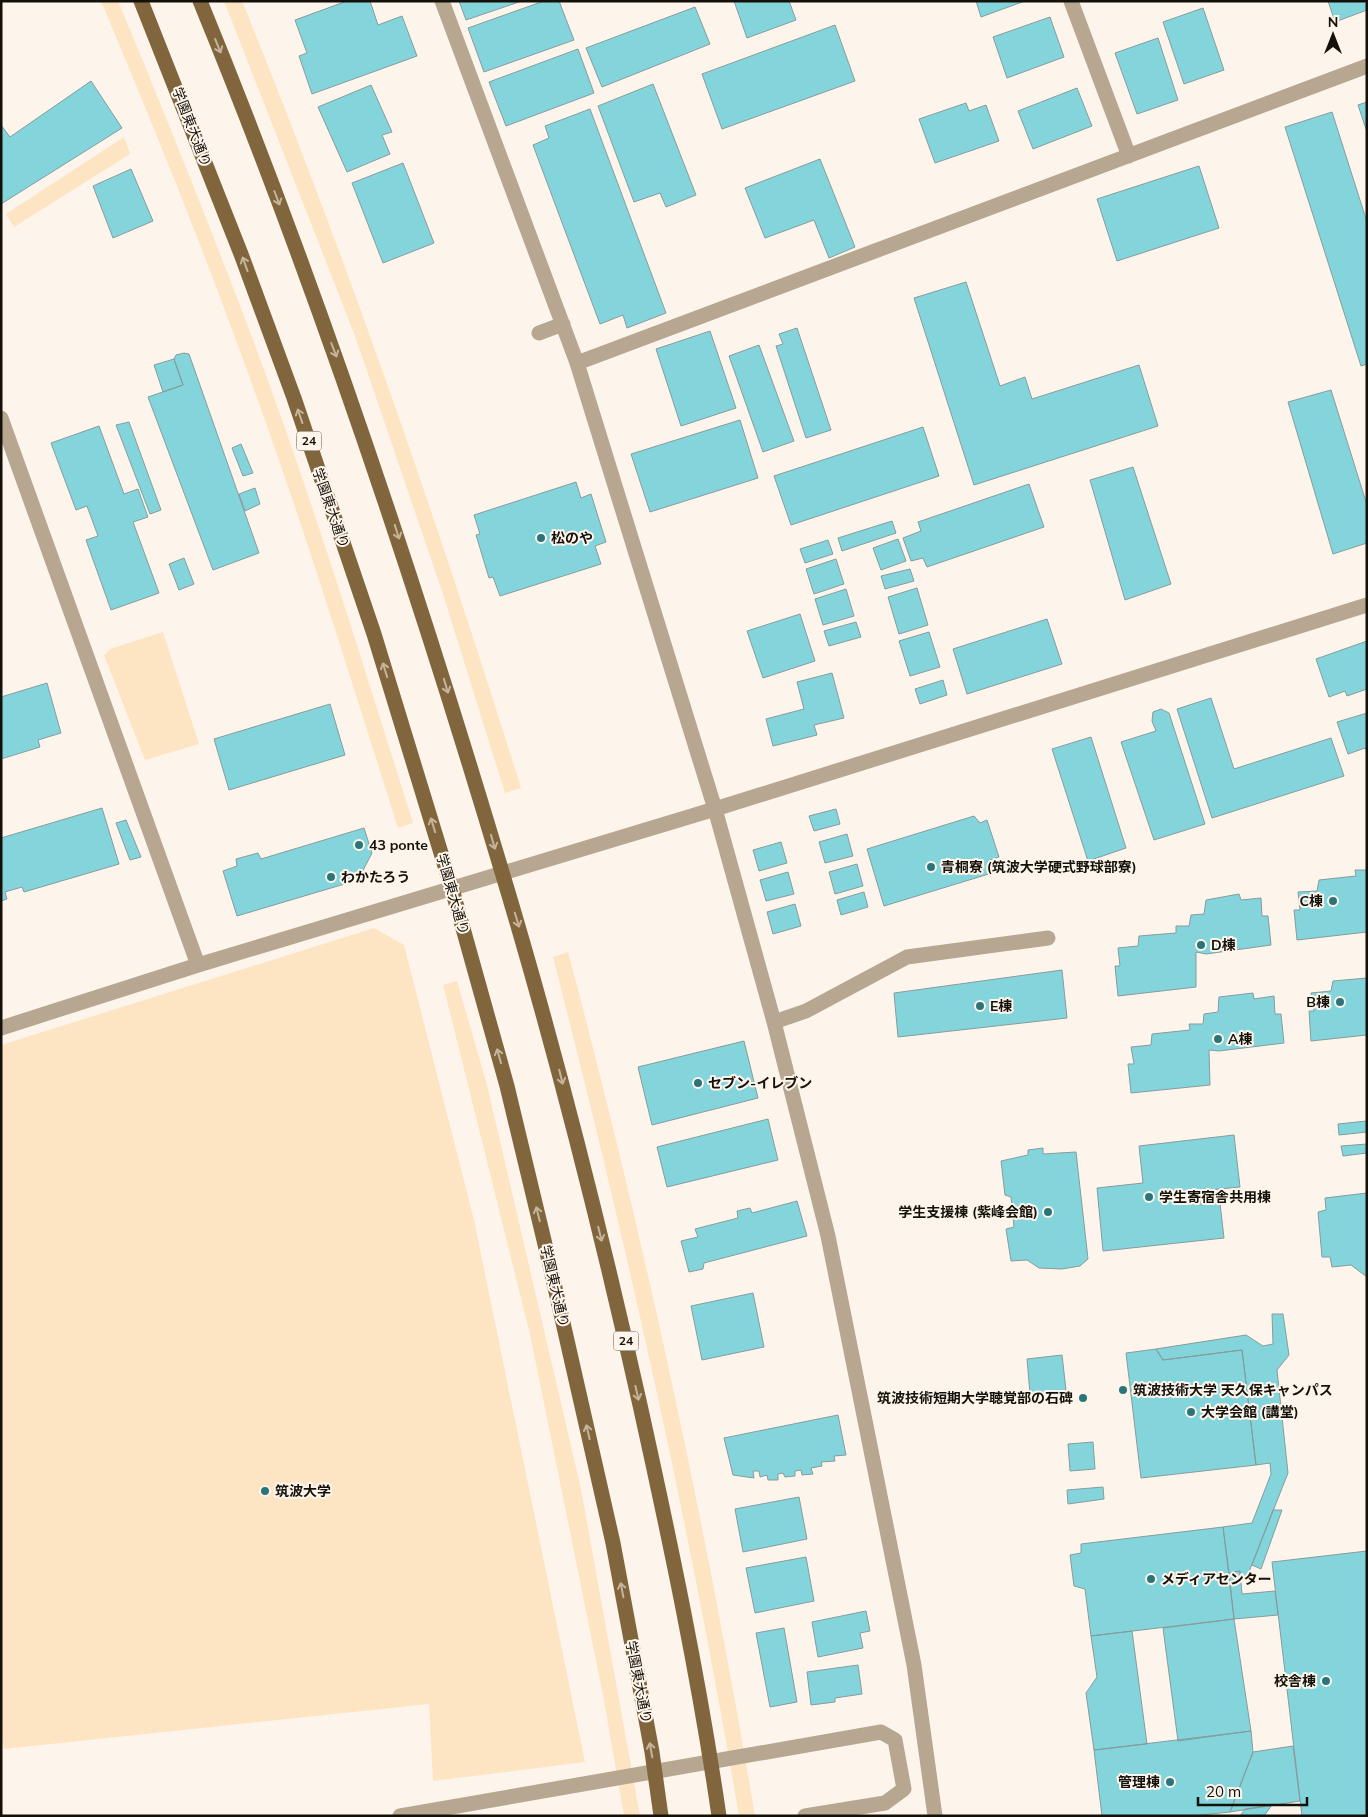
<svg xmlns="http://www.w3.org/2000/svg" width="1368" height="1817" viewBox="0 0 1368 1817" font-family="Mulish,'Noto Sans JP',sans-serif">
	<style>
		.green { fill: #fde4c3 }
		.building { fill: #84d5db; stroke: #859c9e }
		.lines { fill: none; stroke-linecap: round; stroke-linejoin: round }
		.minor { stroke: #b7a791; stroke-width: 15 }
		.major { stroke: #81653c; stroke-width: 15 }
		.oneway { stroke: #c5b49c }
		.poi-dot { fill: #2b757a; stroke: #fdf5eb; stroke-width: 2 }
		.labels { text-anchor: middle; stroke-width: 4; stroke-linejoin: round; paint-order: stroke }
		.shield { fill: #fdf5eb; stroke: #5a554e; stroke-width: 1 }
		.shield-label { font-size: 12px; font-weight: bold; fill: #14100a }
		.street-label { font-size: 14px; fill: #14100a; stroke: #fdf5eb }
		.poi-label { font-size: 14px; font-weight: bold; fill: #14100a; stroke: #fdf5eb; text-anchor: start }
	</style>
	<rect width="100%" height="100%" fill="#fdf5eb"/>
	<path class="green" d="M101,1H118C166,116 212,231 256,348C314,504 363,664 413,823L398,828C348,670 299,510 241,354C198,235 150,118 101,1Z
		M224,1H242C347,259 438,522 521,788L505,793L443,594L355,336Z
		M124,137L130,154L14,227L6,214Z
		M163,632L199,744L145,760L104,655L110,649Z
		M374,928L404,945L474,1220L585,1762L433,1781L429,1704L4,1749L1,1727V1045Z
		M568,952C644,1237 706,1525 755,1816H739C690,1526 626,1241 553,957Z
		M457,981L487,1085L581,1489L640,1816H624L603,1695L530,1334L443,985Z"/>
	<path class="building" d="M347,1H370L378,25L402,16L417,56L312,94L299,56L307,53L295,20Z
		M459,1H522L466,20Z
		M544,1H559L574,40L484,72L468,28Z
		M734,1H789L796,20L747,38Z
		M976,1H1025L981,17Z
		M1328,1H1367V10L1335,22Z
		M695,7L710,44L602,87L586,48Z
		M1203,8L1224,70L1184,84L1163,22Z
		M1050,17L1064,57L1007,78L993,37Z
		M835,25L855,81L722,129L702,74Z
		M1158,38L1178,100L1137,114L1115,53Z
		M578,49L594,93L506,126L489,82Z
		M91,81L122,128L1,204V125L10,137Z
		M653,84L696,195L666,207L660,193L634,202L598,106Z
		M371,85L392,132L382,135L390,154L347,172L318,107Z
		M1077,88L1092,126L1033,149L1018,111Z
		M1367,102V132L1358,105Z
		M966,103L969,111L986,105L999,141L935,163L919,119Z
		M590,109L666,313L627,328L623,315L600,324L533,145L549,138L545,126Z
		M1332,112L1367,222V364L1361,366L1285,127Z
		M820,159L855,247L829,258L814,220L765,238L745,188Z
		M403,163L434,243L383,263L352,183Z
		M1199,166L1219,228L1117,261L1097,199Z
		M131,169L153,221L113,238L93,186Z
		M966,282L1000,386L1025,377L1032,399L1139,365L1158,426L974,485L914,298Z
		M797,328L831,430L806,438L776,346L783,344L779,334Z
		M710,331L736,408L681,426L656,349Z
		M759,345L794,441L763,452L729,356Z
		M184,353L189,354L259,553L213,570L148,397L183,385L174,359L176,355Z
		M174,359L183,385L163,392L154,365Z
		M1331,390L1367,505V543L1333,554L1288,402Z
		M740,420L758,478L650,512L631,454Z
		M129,422L161,510L150,514L116,425Z
		M99,426L124,494L138,489L148,517L133,522L159,593L111,610L86,540L98,536L87,506L76,510L51,443Z
		M923,427L939,476L791,525L774,476Z
		M241,444L253,473L243,476L232,448Z
		M1133,467L1171,584L1125,600L1090,480Z
		M576,482L581,498L591,494L606,542L595,546L601,564L500,596L493,577L489,578L476,535L480,534L474,515Z
		M1029,484L1044,527L927,567L923,558L911,561L903,538L921,531L918,522Z
		M255,488L260,504L245,511L239,494Z
		M892,521L896,533L842,551L838,538Z
		M898,539L906,561L881,570L873,548Z
		M828,540L833,554L805,563L800,549Z
		M184,558L194,584L179,590L169,564Z
		M836,559L844,584L814,594L806,569Z
		M910,569L914,581L885,589L881,576Z
		M917,588L928,625L899,634L888,597Z
		M846,589L854,616L823,625L815,599Z
		M800,614L815,661L763,678L747,631Z
		M1047,619L1062,664L967,694L953,649Z
		M856,622L861,637L829,646L824,631Z
		M929,632L940,667L910,676L899,641Z
		M1367,641V689L1347,696L1345,691L1329,697L1316,659Z
		M832,673L844,718L814,725L817,735L773,746L766,719L804,709L797,682Z
		M943,680L947,695L920,704L915,689Z
		M47,683L61,733L38,740L40,747L1,759V697Z
		M1211,698L1234,769L1331,738L1344,776L1212,818L1177,709Z
		M330,704L345,755L229,790L214,739Z
		M1161,709L1169,713L1205,824L1154,840L1121,742L1156,731L1152,721L1153,712Z
		M1367,713V751L1365,748L1348,754L1337,722Z
		M1091,737L1126,848L1088,861L1052,749Z
		M102,808L119,864L24,892L22,887L5,892L7,899L1,901V838Z
		M836,809L840,824L814,831L809,816Z
		M974,816L980,823L987,820L999,857L988,861L992,873L884,906L867,849Z
		M126,820L141,857L130,860L116,823Z
		M364,828L372,853L358,880L237,916L223,871L237,866L236,859L258,853L261,859Z
		M847,834L853,856L825,863L819,842Z
		M781,842L787,863L759,871L753,850Z
		M857,864L863,886L835,894L829,872Z
		M1355,870H1367V932L1297,940L1294,910H1300L1298,892L1317,891L1319,880L1356,876Z
		M788,872L794,894L766,901L760,880Z
		M864,892L868,907L841,915L837,900Z
		M1239,894L1241,900L1261,898L1262,916H1268L1271,945L1206,954L1196,952V987L1118,996L1115,966H1120L1118,948L1138,946L1139,936L1176,933V926H1189L1191,915L1204,914L1206,900Z
		M795,904L801,926L773,934L767,912Z
		M1062,970L1067,1018L898,1037L894,993Z
		M1367,978V1035L1311,1041L1309,1011H1314L1311,993L1331,991L1333,981Z
		M1253,993L1254,999L1274,996L1275,1014H1281L1284,1043L1219,1051L1209,1050L1210,1085L1131,1093L1128,1064H1134L1131,1047L1151,1045L1152,1034L1190,1030L1189,1024H1203L1204,1014L1218,1012L1219,997Z
		M744,1041L758,1098L652,1125L638,1067Z
		M768,1119L778,1160L667,1187L657,1147Z
		M1367,1121V1132L1339,1135L1338,1124Z
		M1234,1135L1240,1187L1199,1191L1201,1205L1220,1203L1224,1238L1103,1251L1097,1188L1143,1183L1139,1146Z
		M1367,1144V1153L1343,1156L1341,1146Z
		M1043,1148V1154L1076,1152L1088,1259L1080,1266L1062,1269L1039,1268L1027,1260L1011,1261L1006,1229L1014,1227L1011,1197L1005,1195L1001,1161L1028,1155V1150Z
		M1367,1193V1277L1351,1265L1332,1267L1330,1257H1322L1318,1212L1326,1210L1325,1198Z
		M797,1201L807,1236L704,1263L703,1269L689,1272L681,1241L698,1237L695,1229L738,1218L737,1211L750,1208L752,1213Z
		M753,1293L764,1347L702,1360L691,1306Z
		M1272,1314H1283L1289,1355L1277,1370L1288,1473L1247,1577H1240V1571L1229,1573L1223,1527L1252,1523L1271,1474L1270,1463L1256,1465L1242,1350L1163,1360L1156,1349L1246,1335L1263,1346L1273,1344Z
		M1156,1349L1163,1360L1242,1350L1256,1465L1141,1478L1126,1353Z
		M1062,1355L1066,1390L1030,1394L1027,1359Z
		M838,1415L846,1455L834,1456L835,1461L821,1462L822,1466L811,1468L813,1474L802,1475L801,1470L795,1471V1476L785,1477L783,1473L778,1474V1480H768L767,1475L760,1477L759,1471H753L754,1478L733,1475L724,1438Z
		M1093,1442L1095,1469L1070,1471L1068,1444Z
		M1103,1487L1104,1499L1068,1504L1067,1490Z
		M799,1497L807,1539L743,1552L735,1509Z
		M1273,1510H1282L1261,1569L1252,1565Z
		M1223,1527L1234,1619L1091,1636L1085,1589L1074,1586L1070,1555L1081,1553V1544Z
		M1367,1551V1816H1302L1272,1562Z
		M806,1557L814,1601L755,1613L746,1568Z
		M1240,1571L1242,1594L1275,1591L1278,1615L1234,1619L1229,1573Z
		M866,1611L870,1631L860,1633L863,1648L818,1657L812,1622Z
		M1234,1619L1251,1731L1178,1741L1163,1628Z
		M784,1628L797,1702L770,1707L756,1633Z
		M1132,1631L1147,1744L1094,1750L1086,1693L1097,1677L1091,1636Z
		M858,1665L862,1694L835,1698V1702L811,1705L807,1672Z
		M1251,1731L1253,1752L1230,1812L1191,1816H1102L1094,1750Z
		M1293,1746L1300,1801L1230,1812L1253,1752Z
		M1272,1805L1264,1816H1240L1245,1809Z"/>
	<g class="lines">
		<path class="minor" d="M442,1L577,363L715,809L774,1022L828,1236L914,1665L935,1816
			M1071,1L1129,156
			M539,333L563,324
			M577,363L1367,66
			M1,418L198,965
			M774,1022L806,1011L907,957L1048,938
			M1,1028L198,965L715,809L1367,605
			M400,1816L881,1732L895,1740L904,1789L885,1803L805,1816"/>
		<path class="major" d="M141,1L241,254L294,398L374,634L452,889L507,1086L549,1261L613,1543L652,1752L661,1816
			M200,1C317,286 414,577 502,872C555,1048 600,1226 640,1405C670,1541 699,1678 719,1816"/>
	</g>
	<defs><path id="oneway-shaft" d="M-6 0H5M1.5-3L5.5 0L1.5 3" fill="none" stroke-width="1.6" stroke-linecap="round" stroke-linejoin="round" transform="scale(1.25)"/></defs>
	<g class="oneway">
		<use href="#oneway-shaft" transform="translate(218 46) rotate(68)"/>
		<use href="#oneway-shaft" transform="translate(277 198) rotate(69)"/>
		<use href="#oneway-shaft" transform="translate(245 264) rotate(-110)"/>
		<use href="#oneway-shaft" transform="translate(334 350) rotate(69)"/>
		<use href="#oneway-shaft" transform="translate(300 416) rotate(-109)"/>
		<use href="#oneway-shaft" transform="translate(397 532) rotate(72)"/>
		<use href="#oneway-shaft" transform="translate(385 670) rotate(-107)"/>
		<use href="#oneway-shaft" transform="translate(446 686) rotate(73)"/>
		<use href="#oneway-shaft" transform="translate(433 825) rotate(-107)"/>
		<use href="#oneway-shaft" transform="translate(493 842) rotate(74)"/>
		<use href="#oneway-shaft" transform="translate(517 920) rotate(73)"/>
		<use href="#oneway-shaft" transform="translate(499 1056) rotate(-106)"/>
		<use href="#oneway-shaft" transform="translate(561 1077) rotate(76)"/>
		<use href="#oneway-shaft" transform="translate(538 1214) rotate(-104)"/>
		<use href="#oneway-shaft" transform="translate(600 1234) rotate(76)"/>
		<use href="#oneway-shaft" transform="translate(637 1393) rotate(77)"/>
		<use href="#oneway-shaft" transform="translate(588 1432) rotate(-103)"/>
		<use href="#oneway-shaft" transform="translate(622 1590) rotate(-101)"/>
		<use href="#oneway-shaft" transform="translate(651 1750) rotate(-100)"/>
	</g>
	<g class="poi-dot">
		<circle cx="541" cy="538" r="5"/>
		<circle cx="359" cy="845" r="5"/>
		<circle cx="931" cy="867" r="5"/>
		<circle cx="331" cy="877" r="5"/>
		<circle cx="1333" cy="901" r="5"/>
		<circle cx="1201" cy="945" r="5"/>
		<circle cx="1340" cy="1002" r="5"/>
		<circle cx="980" cy="1006" r="5"/>
		<circle cx="1218" cy="1039" r="5"/>
		<circle cx="698" cy="1083" r="5"/>
		<circle cx="1149" cy="1197" r="5"/>
		<circle cx="1048" cy="1212" r="5"/>
		<circle cx="1123" cy="1390" r="5"/>
		<circle cx="1083" cy="1398" r="5"/>
		<circle cx="1191" cy="1412" r="5"/>
		<circle cx="265" cy="1491" r="5"/>
		<circle cx="1151" cy="1579" r="5"/>
		<circle cx="1326" cy="1681" r="5"/>
		<circle cx="1170" cy="1782" r="5"/>
	</g>
	<g class="labels">
		<g class="shield">
			<rect x="296.5" y="431.5" width="25" height="19" rx="4"/>
			<rect x="613.5" y="1331.5" width="25" height="19" rx="4"/>
		</g>
		<g class="shield-label">
			<text x="309" y="445">24</text>
			<text x="626" y="1345">24</text>
		</g>
		<g class="street-label">
			<text transform="translate(192 127) rotate(69)" y="5">学園東大通り</text>
			<text transform="translate(331 508) rotate(71)" y="5">学園東大通り</text>
			<text transform="translate(453 894) rotate(74)" y="5">学園東大通り</text>
			<text transform="translate(555 1286) rotate(77)" y="5">学園東大通り</text>
			<text transform="translate(639 1682) rotate(79)" y="5">学園東大通り</text>
		</g>
		<g class="poi-label">
			<text x="551" y="543">松のや</text>
			<text x="369" y="850">43 ponte</text>
			<text x="941" y="872">青桐寮 (筑波大学硬式野球部寮)</text>
			<text x="341" y="882">わかたろう</text>
			<text x="1323" y="906" text-anchor="end">C棟</text>
			<text x="1211" y="950">D棟</text>
			<text x="1330" y="1007" text-anchor="end">B棟</text>
			<text x="990" y="1011">E棟</text>
			<text x="1228" y="1044">A棟</text>
			<text x="708" y="1088">セブン-イレブン</text>
			<text x="1159" y="1202">学生寄宿舎共用棟</text>
			<text x="1038" y="1217" text-anchor="end">学生支援棟 (紫峰会館)</text>
			<text x="1133" y="1395">筑波技術大学 天久保キャンパス</text>
			<text x="1073" y="1403" text-anchor="end">筑波技術短期大学聴覚部の石碑</text>
			<text x="1201" y="1417">大学会館 (講堂)</text>
			<text x="275" y="1496">筑波大学</text>
			<text x="1161" y="1584">メディアセンター</text>
			<text x="1316" y="1686" text-anchor="end">校舎棟</text>
			<text x="1160" y="1787" text-anchor="end">管理棟</text>
		</g>
	</g>
	<rect width="1368" height="1817" fill="none" stroke="#14100a" stroke-width="5"/>
	<g transform="translate(1333 35)" stroke="#fdf5eb" stroke-width="4" paint-order="stroke">
	<path d="M0-4L9 19L0 12L-9 19Z" fill="#14100a"/>
	<text y="-8" font-size="14" font-weight="bold" text-anchor="middle" fill="#14100a">N</text>
	</g>
	<path d="M1198 1797v8h109v-8" fill="none" stroke="#14100a" stroke-width="2.5"/>
	<text x="1206" y="1797" font-size="15" fill="#14100a" stroke="#fdf5eb" stroke-width="4" paint-order="stroke">20 m</text>
</svg>
